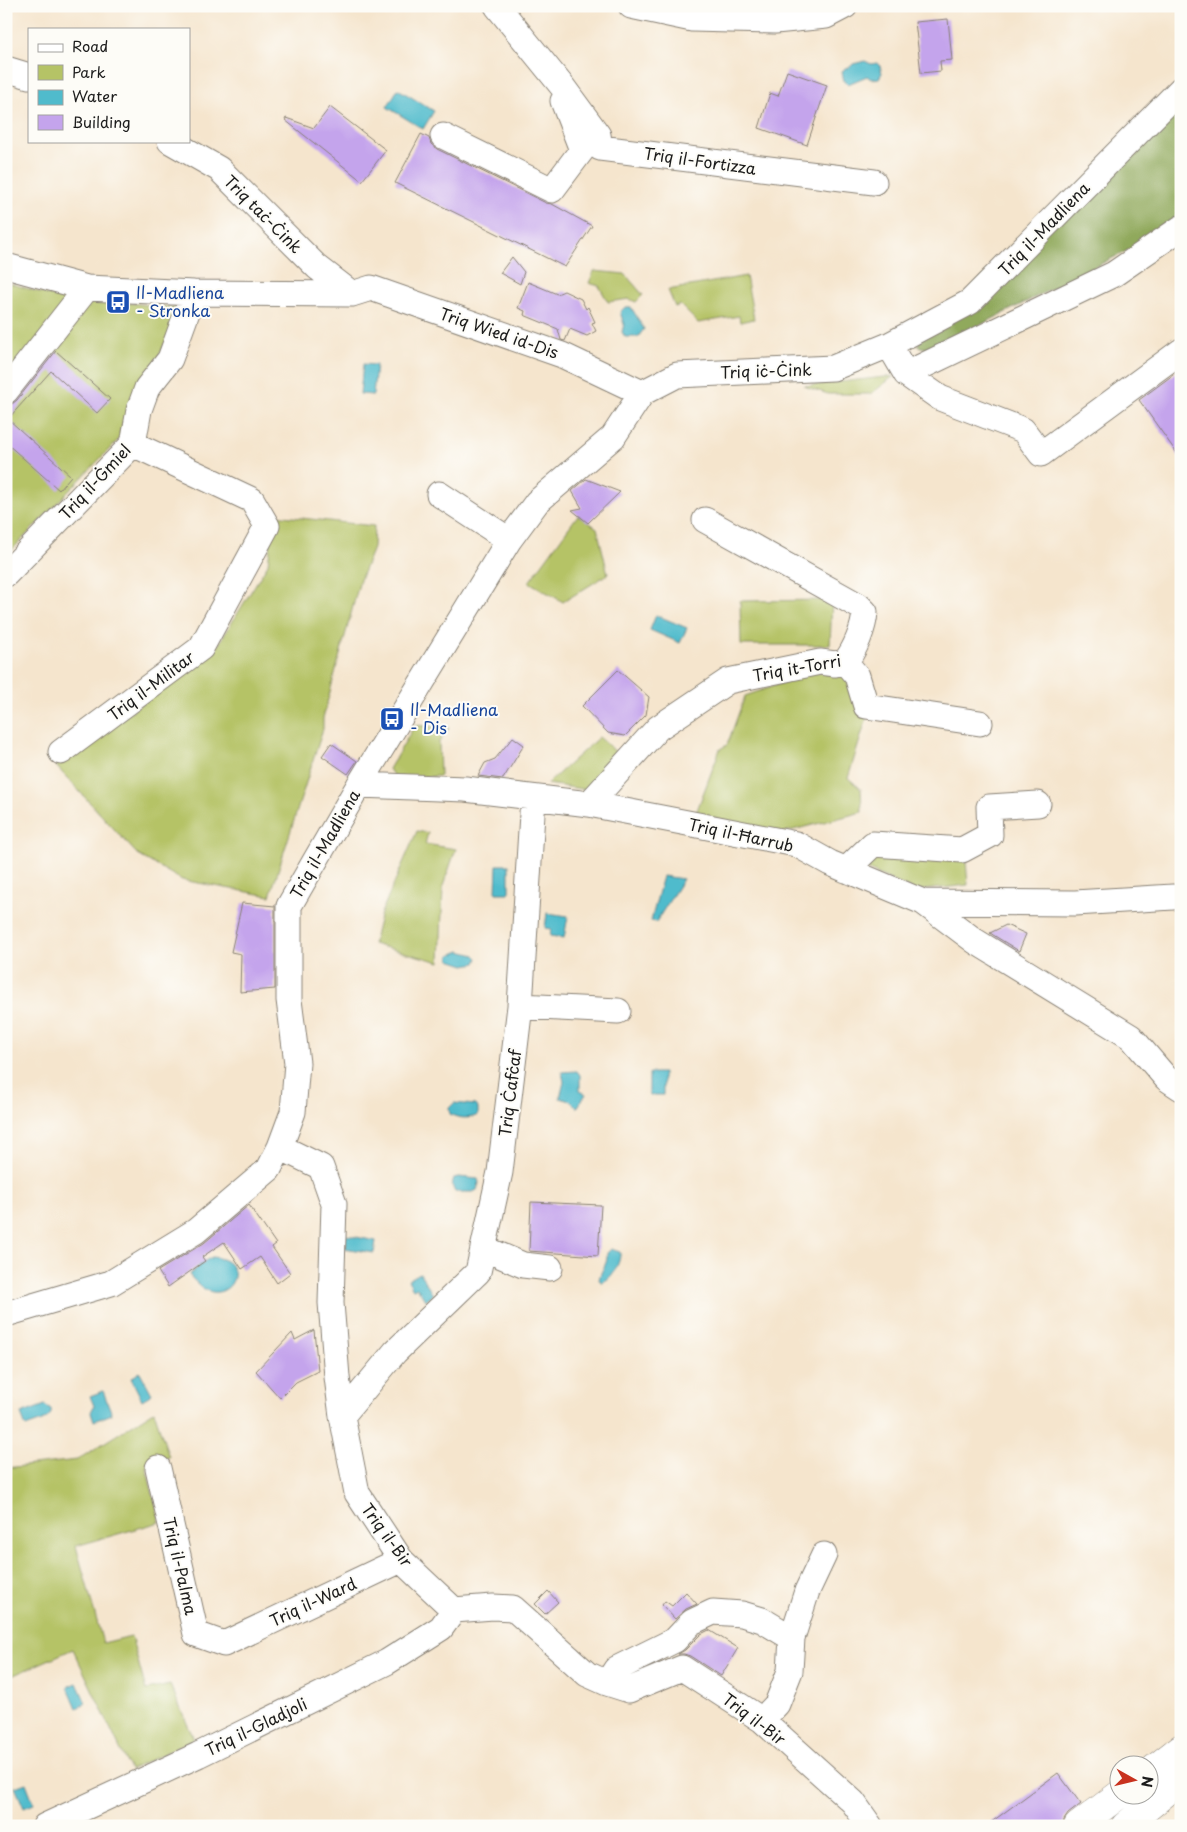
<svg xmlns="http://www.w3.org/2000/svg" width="1187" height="1832" viewBox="0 0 1187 1832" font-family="'Playpen Sans',sans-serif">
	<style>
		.green { fill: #b5c366; stroke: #687041 }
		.forest { fill: #90a95b; stroke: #56623c }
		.water { fill: #50bbcc; stroke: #366c74 }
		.building { fill: #c4a4ec }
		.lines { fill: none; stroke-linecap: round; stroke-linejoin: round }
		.minor-casing { stroke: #888074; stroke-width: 27 }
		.highway-casing { stroke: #888074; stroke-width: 29 }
		.minor { stroke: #fff; stroke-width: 25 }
		.highway { stroke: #fff; stroke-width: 28 }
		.labels { text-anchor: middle; stroke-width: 4; stroke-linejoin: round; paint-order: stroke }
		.street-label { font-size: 16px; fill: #1c1c1c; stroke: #fdfcf7 }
		.transit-label { font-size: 16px; fill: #164399; stroke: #fdfcf7; text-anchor: start }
	</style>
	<rect width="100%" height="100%" fill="#fdfcf7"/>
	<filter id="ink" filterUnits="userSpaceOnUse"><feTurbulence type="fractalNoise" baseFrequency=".02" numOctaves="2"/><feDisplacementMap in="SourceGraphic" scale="10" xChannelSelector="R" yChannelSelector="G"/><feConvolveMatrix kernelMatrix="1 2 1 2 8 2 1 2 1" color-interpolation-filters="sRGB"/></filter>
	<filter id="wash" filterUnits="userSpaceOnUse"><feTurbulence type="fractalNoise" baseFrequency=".0096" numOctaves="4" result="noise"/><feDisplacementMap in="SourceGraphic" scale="20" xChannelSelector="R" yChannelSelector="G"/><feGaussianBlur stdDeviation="1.12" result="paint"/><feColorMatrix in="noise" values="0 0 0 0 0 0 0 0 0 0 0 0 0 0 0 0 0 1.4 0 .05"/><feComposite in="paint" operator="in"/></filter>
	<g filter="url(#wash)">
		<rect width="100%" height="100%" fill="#f5e5cd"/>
		<path class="green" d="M594,271L625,274L643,295L636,302L629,299L608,302L599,286L589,283Z
			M746,276L754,319L740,322L739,316L698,323L680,305L675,307L668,290Z
			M6,282L65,300L118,302L180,308L126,432L6,556Z
			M894,376L871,394H828L804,386Z
			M274,515L374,526L373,548L360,580L323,718V729L270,896L182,880L138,855L56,766L215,650L268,564Z
			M578,515L597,528L608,574L563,602L529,582Z
			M832,600L830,645H741L740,601Z
			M814,672L842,674L868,714L848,778L861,789L862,812L778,834L696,813L720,749L727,745L745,696Z
			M415,725L449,728L439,742L440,776L395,778L389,769Z
			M599,737L617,753L599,773L589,790L547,784Z
			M417,831L428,833L425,844L456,849L443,886L440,962L373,944L381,913Z
			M873,853L966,861L968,885L915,891L865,868Z
			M154,1411L169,1457L146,1467L160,1522L76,1546L103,1643L131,1636L146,1690L170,1685L194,1739L130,1770L73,1649L7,1678L6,1468L77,1460Z"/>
		<path class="forest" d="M1181,96V208L1164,232L931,350L918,346L921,334Z"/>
		<path class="water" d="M865,61L871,64L877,63L880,66L882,73L879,78L871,79L867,76L848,84L844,81L842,72L845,68L850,67L853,64Z
			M398,89L434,111L423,129L387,107Z
			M625,307H631L644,329L638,337H625L622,332L624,324L620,312Z
			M363,364L376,365L373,395L360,394Z
			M656,615L687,628L680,643L650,630Z
			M497,865H509V893H496Z
			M663,876L683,879L656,922L651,921Z
			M547,913L568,916L564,938L550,936L551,929L545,928Z
			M460,951L475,955L478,958L476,963L465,965L450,960V955Z
			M577,1071L580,1075V1091L586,1094L577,1108L571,1101L560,1098L564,1082L562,1072Z
			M649,1073H663V1095H649Z
			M454,1103L475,1105L478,1108V1115C471,1119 458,1119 450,1114L449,1108Z
			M459,1177L478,1179L479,1183L477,1190L473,1192H455C452,1187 452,1183 454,1178Z
			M346,1235L376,1241L374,1253L344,1248Z
			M611,1249L620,1252C621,1263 611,1280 602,1282L599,1280C601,1268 608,1266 607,1253Z
			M212,1257C252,1261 231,1304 204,1289C198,1285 193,1279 189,1275L205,1261Z
			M420,1273L433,1295L425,1300L417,1287L413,1289L408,1280Z
			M140,1372L152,1394L142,1400L131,1378Z
			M103,1391L112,1414L94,1421L91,1412L94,1406L90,1396Z
			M45,1405L51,1409C53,1420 35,1423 26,1427L21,1414Z
			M77,1683L86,1703L77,1708L68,1687Z
			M26,1783L34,1804L24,1808L15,1787Z"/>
		<g id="blocks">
			<path class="building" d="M948,19L952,60L940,61L941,71L921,73L915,22Z
				M787,71L827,85L807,145L759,128L770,93L778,96Z
				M330,107L386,150L362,181L285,120L286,118L314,128Z
				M421,134L429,138L431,144L437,149L546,203L552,204L592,226L565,267L395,183Z
				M512,257L524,272L520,284L500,273Z
				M528,282L557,294L564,291L581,299L586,309L588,307L595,322L592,323L596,331L587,336L570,329L565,341L561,340L558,329L524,315L525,311L518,308Z
				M56,351L110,399L97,413L51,371L8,419L71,476L59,490L6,443V405L12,404L17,400Z
				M1181,369V459L1139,400Z
				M586,479L620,492L588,523L572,510L582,508L572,491Z
				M618,670L649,697L646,715L625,736L608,733L582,706Z
				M513,737L524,745L503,779L478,776L485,763L495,759Z
				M331,743L357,761L348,774L322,756Z
				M242,903L275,906V989L240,992L241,954L231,952Z
				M1006,925L1026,934L1019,951L990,933Z
				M531,1202L601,1205L598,1256L529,1251Z
				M249,1205L276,1244L272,1247L290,1273L277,1283L260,1257L242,1269L224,1242L202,1257L205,1261L168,1287L158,1271L204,1243Z
				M314,1330L318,1371L296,1382L280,1398L256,1371L292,1333L295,1340Z
				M548,1591L558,1602L545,1614L535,1604Z
				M686,1592L697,1604L686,1609L675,1619L662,1605L665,1601L672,1606Z
				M709,1630L738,1648L721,1676L690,1656L684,1654H678L685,1650L701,1634Z
				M1058,1773L1081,1804L1068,1814L1064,1820L1063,1826H986Z"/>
		</g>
	</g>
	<g filter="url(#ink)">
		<use href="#blocks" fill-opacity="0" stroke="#888074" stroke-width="1"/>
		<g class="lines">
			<defs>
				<path id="minor" d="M497,6L562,86L598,135L600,148L874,182
					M631,6L692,19L775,21L826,16L845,6
					M6,69L29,76
					M443,136L552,190L582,150L563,101
					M170,141L219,169L317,267L352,294
					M6,266L87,288L194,293L352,294L371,288L562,355L642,393
					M889,345L906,374L940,398L1023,430L1041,454L1181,351
					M906,374L1114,274L1181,228
					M6,391L87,288
					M439,494L509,540
					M6,574L133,444L139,410L147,388L170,359L194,293
					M845,662L857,676L866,706L980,723
					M61,752L201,648L267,526L252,500L133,444
					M359,785L465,789L589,804L796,844L830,863L923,902L1075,903L1173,897
					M589,804L658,728L728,681L820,662L835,664L845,662C855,650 864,628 865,612L859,606L705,520
					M846,870L873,844L962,850L990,835L989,807L1038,804
					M923,902L975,941L1131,1037L1166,1078L1181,1088
					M520,1006L618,1011
					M280,1147L321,1167L334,1204L331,1303L337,1377L342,1416L357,1493L401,1560L454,1610L493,1607L513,1608L587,1674L607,1683L629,1690L682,1668L762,1720L853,1802L870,1826
					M483,1248L523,1265L550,1268
					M6,1314L111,1283L196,1231L269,1169L280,1147L293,1112L297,1063L289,1000V906L359,785L509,540L537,502L613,437L642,393L677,375L833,368L889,345L970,302L1181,89
					M342,1416L395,1352L478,1272L500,1172L520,1006L533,798
					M158,1468L196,1634L224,1644L401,1560
					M607,1683L616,1669L675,1640L692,1622L713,1612L742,1614L762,1620L792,1638
					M762,1720L777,1704L790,1671L792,1638L807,1591L824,1555
					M45,1826L198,1755L387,1662L441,1628L454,1610"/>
				<path id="highway" d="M1150,1772L1181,1748
					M1078,1826L1120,1794
					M1125,1826L1181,1780"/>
			</defs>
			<use href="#minor" class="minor-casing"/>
			<use href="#highway" class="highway-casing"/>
			<use href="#minor" class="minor"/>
			<use href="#highway" class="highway"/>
		</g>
	</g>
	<defs>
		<symbol id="bus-square" viewBox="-11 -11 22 22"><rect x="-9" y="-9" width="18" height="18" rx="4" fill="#1a4fb4" stroke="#fdfcf7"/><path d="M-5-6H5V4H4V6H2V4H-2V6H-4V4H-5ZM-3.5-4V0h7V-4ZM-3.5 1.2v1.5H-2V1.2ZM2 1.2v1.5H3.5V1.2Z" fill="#fff"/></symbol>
	</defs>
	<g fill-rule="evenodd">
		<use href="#bus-square" x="104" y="288" width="28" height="28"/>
		<use href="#bus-square" x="378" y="705" width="28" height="28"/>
	</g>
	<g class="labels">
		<g class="street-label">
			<text transform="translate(700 161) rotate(8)" y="6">Triq il-Fortizza</text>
			<text transform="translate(263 214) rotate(45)" y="6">Triq taċ-Ċink</text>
			<text transform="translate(1044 229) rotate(-46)" y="6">Triq il-Madliena</text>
			<text transform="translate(499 333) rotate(19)" y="6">Triq Wied id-Dis</text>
			<text transform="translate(766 371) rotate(-2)" y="6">Triq iċ-Ċink</text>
			<text transform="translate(95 482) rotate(-47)" y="6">Triq il-Ġmiel</text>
			<text transform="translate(797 668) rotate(-10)" y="6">Triq it-Torri</text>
			<text transform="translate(151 686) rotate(-37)" y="6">Triq il-Militar</text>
			<text transform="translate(741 835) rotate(12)" y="6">Triq il-Ħarrub</text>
			<text transform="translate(325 844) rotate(-60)" y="6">Triq il-Madliena</text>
			<text transform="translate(510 1093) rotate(-83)" y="6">Triq Ċafċaf</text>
			<text transform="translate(387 1535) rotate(54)" y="6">Triq il-Bir</text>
			<text transform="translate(180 1566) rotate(77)" y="6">Triq il-Palma</text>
			<text transform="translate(313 1602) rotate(-25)" y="6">Triq il-Ward</text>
			<text transform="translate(754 1719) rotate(37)" y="6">Triq il-Bir</text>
			<text transform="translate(256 1727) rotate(-26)" y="6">Triq il-Gladjoli</text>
		</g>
		<g class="transit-label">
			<text x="136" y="299">Il-Madliena<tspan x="136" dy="18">- Stronka</tspan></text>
			<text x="410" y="716">Il-Madliena<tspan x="410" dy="18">- Dis</tspan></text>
		</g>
	</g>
	<rect width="1187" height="1832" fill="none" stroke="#fdfcf7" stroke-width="25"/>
	<rect x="28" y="28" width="162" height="115" fill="#fdfcf7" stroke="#a3a29f"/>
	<rect x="38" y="44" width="25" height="8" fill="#ffffff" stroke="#a3a29f"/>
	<text x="72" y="52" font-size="15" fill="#1c1c1c">Road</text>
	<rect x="38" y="65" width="25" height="15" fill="#b5c366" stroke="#a3a29f"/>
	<text x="72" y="78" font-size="15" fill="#1c1c1c">Park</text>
	<rect x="38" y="90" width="25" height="15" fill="#50bbcc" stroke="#a3a29f"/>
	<text x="72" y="102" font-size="15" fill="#1c1c1c">Water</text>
	<rect x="38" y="115" width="25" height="15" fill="#c4a4ec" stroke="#a3a29f"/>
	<text x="72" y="128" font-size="15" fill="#1c1c1c">Building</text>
	<g transform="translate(1134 1780) rotate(98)"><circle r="24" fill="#fdfcf7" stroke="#a3a29f"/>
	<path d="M0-4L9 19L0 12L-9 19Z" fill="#c8321e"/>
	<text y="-8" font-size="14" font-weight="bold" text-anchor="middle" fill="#1c1c1c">N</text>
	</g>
</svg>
